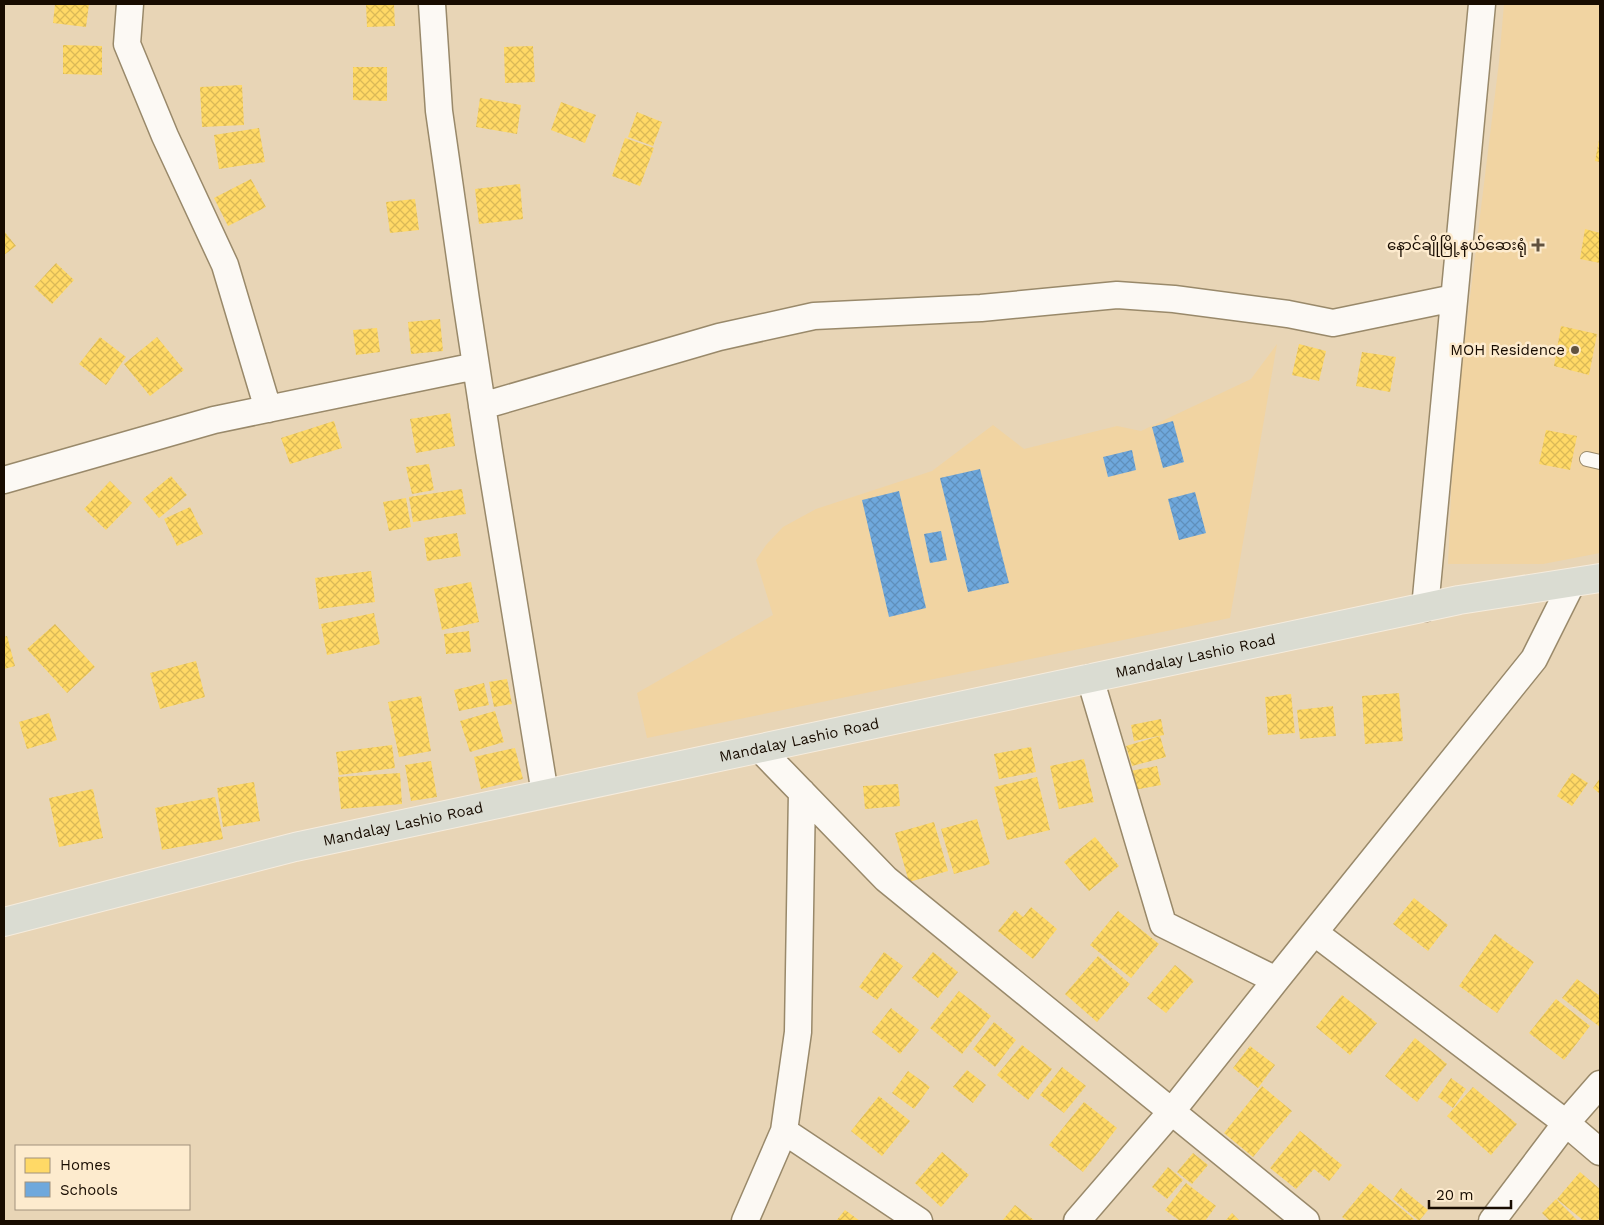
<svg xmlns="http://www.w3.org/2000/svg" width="1604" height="1225" viewBox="0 0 1604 1225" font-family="'Work Sans','Noto Sans Myanmar',sans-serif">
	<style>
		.built { fill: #f1d4a2 }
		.homes { fill: url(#homes-cross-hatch) }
		.schools { fill: url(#schools-cross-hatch) }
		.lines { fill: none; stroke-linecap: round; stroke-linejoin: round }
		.service-casing { stroke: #99896a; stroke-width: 16 }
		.minor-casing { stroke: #99896a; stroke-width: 29 }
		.trunk-casing { stroke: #f5ecde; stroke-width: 30 }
		.service { stroke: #fcf9f4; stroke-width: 14 }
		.minor { stroke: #fcf9f4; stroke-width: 26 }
		.trunk { stroke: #dadcd2; stroke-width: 28 }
		.poi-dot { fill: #615240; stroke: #fdebce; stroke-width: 2 }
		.labels { text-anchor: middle; stroke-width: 5; stroke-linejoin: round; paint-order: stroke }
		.poi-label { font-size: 15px; fill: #180c00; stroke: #fdebce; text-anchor: end }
		.street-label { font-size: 15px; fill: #180c00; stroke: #fdebce }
	</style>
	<defs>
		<pattern id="homes-cross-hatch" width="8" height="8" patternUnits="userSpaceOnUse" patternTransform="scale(1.25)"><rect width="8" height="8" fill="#ffd966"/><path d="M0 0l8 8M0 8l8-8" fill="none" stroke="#dab957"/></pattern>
		<pattern id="schools-cross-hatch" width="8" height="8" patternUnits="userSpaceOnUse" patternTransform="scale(1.25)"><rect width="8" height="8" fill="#6fa8dc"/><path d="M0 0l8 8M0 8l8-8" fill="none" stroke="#5f8fbb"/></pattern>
	</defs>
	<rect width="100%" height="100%" fill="#e8d5b6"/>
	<path class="built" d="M1504,4H1600V553L1543,564H1448L1454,427L1499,62Z
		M1277,344L1230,618L647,738L637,693L773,615L756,560L766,545L783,527L816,509L932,471L993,425L1024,449L1117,426L1141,431L1251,379Z"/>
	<path class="homes" d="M55,4H89L86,27L53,23Z
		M366,4H394L395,26L367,27Z
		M63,45L102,46V75L63,74Z
		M533,46L535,82L505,83L504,47Z
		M353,67H387V101L353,100Z
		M242,85L244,125L202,127L200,87Z
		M480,98L521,105L517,134L476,127Z
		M561,102L596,115L585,143L551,130Z
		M637,112L662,122L653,146L628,137Z
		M259,128L265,162L219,169L214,135Z
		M625,138L654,148L640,186L612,176Z
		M1599,140H1600V162L1595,161Z
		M251,179L266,207L228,226L214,198Z
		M520,184L523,219L479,224L475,189Z
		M415,199L419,230L390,233L386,202Z
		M1585,229L1600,233V263L1580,259Z
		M4,231L16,246L4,255Z
		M56,263L74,280L52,304L34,287Z
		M440,319L443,351L411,354L408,322Z
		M1561,326L1597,334L1589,375L1554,366Z
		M377,328L380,352L356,355L353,330Z
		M100,337L126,357L106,385L79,364Z
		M157,337L184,370L150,396L124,364Z
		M1299,344L1326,351L1319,381L1292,375Z
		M1362,352L1396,357L1390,392L1356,386Z
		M450,413L455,446L416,453L410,419Z
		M334,421L342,448L290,464L281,438Z
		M1546,430L1577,436L1570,470L1539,464Z
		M429,464L434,490L412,494L406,467Z
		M171,476L187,495L159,518L143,499Z
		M110,481L132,503L106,530L84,509Z
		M462,489L466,514L413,522L409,497Z
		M406,498L411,527L389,531L383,502Z
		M190,507L203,534L177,546L164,519Z
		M457,533L461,556L427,561L424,538Z
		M371,571L375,602L319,609L315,578Z
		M471,582L479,622L442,630L434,589Z
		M374,613L380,644L327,655L321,624Z
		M55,624L95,667L67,693L27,649Z
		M469,631L471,652L446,654L444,634Z
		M7,636L15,666L4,669V637Z
		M196,661L205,697L160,709L150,673Z
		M507,679L512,704L494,707L489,682Z
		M484,683L489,705L459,711L454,690Z
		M1399,693L1403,741L1365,744L1362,696Z
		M1291,694L1295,733L1268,735L1265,697Z
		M421,696L431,751L399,757L388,702Z
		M1333,706L1336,736L1300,739L1297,710Z
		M495,711L504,742L470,752L460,721Z
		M49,713L57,740L27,749L19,722Z
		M1161,719L1164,735L1134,741L1131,725Z
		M1160,736L1166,757L1132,766L1126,746Z
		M392,745L395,768L339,775L336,752Z
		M1031,747L1036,772L999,779L994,754Z
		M515,748L523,779L481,789L474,757Z
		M1084,759L1094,802L1059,809L1050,766Z
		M431,761L437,797L411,801L405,765Z
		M1157,766L1161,785L1134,790L1130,771Z
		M400,773L402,804L341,809L338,777Z
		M1572,773L1588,783L1572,806L1557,796Z
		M1037,777L1050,830L1007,840L994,787Z
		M1600,778V794L1593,788Z
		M254,782L260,821L223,827L217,788Z
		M898,784L900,806L865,809L863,786Z
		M93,789L103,838L59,847L49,798Z
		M215,797L223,839L162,850L155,808Z
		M977,819L990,864L954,874L941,829Z
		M934,822L948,871L909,882L895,833Z
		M1095,837L1119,866L1089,891L1064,862Z
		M1414,898L1448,925L1428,951L1393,924Z
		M1031,907L1057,929L1033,959L998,931L1015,910L1023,917Z
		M1118,911L1159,944L1131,978L1090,945Z
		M1495,934L1534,962L1497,1013L1459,986Z
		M884,952L903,966L877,1000L859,987Z
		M933,952L958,972L938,998L912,978Z
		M1098,956L1130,984L1097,1022L1065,994Z
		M1175,965L1194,981L1166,1013L1147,998Z
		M1577,979L1600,996V1027L1562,998Z
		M959,991L991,1016L962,1054L930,1028Z
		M1342,995L1377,1023L1350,1055L1316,1027Z
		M1556,999L1590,1026L1564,1060L1529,1033Z
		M891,1008L919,1030L900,1054L872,1032Z
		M994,1022L1016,1040L995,1067L973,1049Z
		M1415,1038L1447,1064L1417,1102L1385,1076Z
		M1022,1045L1052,1069L1028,1100L997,1075Z
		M1250,1046L1275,1065L1258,1088L1233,1068Z
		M1062,1067L1086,1086L1064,1113L1040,1095Z
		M967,1070L986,1085L973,1103L953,1087Z
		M908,1071L930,1087L914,1109L892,1093Z
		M1451,1078L1466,1089L1453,1108L1438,1097Z
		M1262,1086L1292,1111L1253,1157L1224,1133Z
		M1473,1087L1517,1124L1491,1155L1447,1116Z
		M879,1096L910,1121L882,1156L851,1131Z
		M1084,1102L1117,1128L1083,1172L1049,1145Z
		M1300,1131L1342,1165L1329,1181L1314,1169L1296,1189L1270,1168Z
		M942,1152L969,1175L941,1207L915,1183Z
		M1193,1153L1208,1165L1192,1184L1177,1172Z
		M1168,1167L1183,1180L1167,1199L1152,1187Z
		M1580,1172L1600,1189V1217L1597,1221H1584L1557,1199Z
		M1186,1183L1216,1206L1205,1221H1180L1165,1210Z
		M1370,1183L1414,1219L1412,1221H1348L1342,1217Z
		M1401,1188L1428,1210L1419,1221L1393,1199Z
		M1556,1199L1578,1221H1550L1542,1213Z
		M1015,1205L1035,1221H1002Z
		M845,1210L860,1221H836Z
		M1232,1213L1240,1221H1225Z"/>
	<path class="schools" d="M1173,421L1184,462L1163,468L1152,427Z
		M1132,450L1136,470L1108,477L1103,457Z
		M980,469L1009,583L968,592L940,478Z
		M899,491L926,608L889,617L862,500Z
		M1195,492L1206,533L1179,540L1168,499Z
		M941,531L947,560L930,563L924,534Z"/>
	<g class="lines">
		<defs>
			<path id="service" d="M1587,459L1600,462"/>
			<path id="minor" d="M130,4L127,44L165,136L225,265L268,409
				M432,4L439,111L466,300L489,451L545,794
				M482,406L719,337L814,316L981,308L1117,295L1174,299L1288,314L1333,323L1454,298
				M4,480L214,420L476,366
				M1425,608L1482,4
				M1090,678L1163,924L1276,980
				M760,749L886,879L1306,1221
				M1315,933L1566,1123L1600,1152
				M784,1131L919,1221
				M745,1221L784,1131L798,1032L802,792
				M1077,1221L1172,1111L1276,980L1534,659L1572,583
				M1492,1221L1566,1123L1600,1084"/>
			<g id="trunk">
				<path id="s1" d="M4,922L295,847L1459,600L1600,578"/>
			</g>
		</defs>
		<use href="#service" class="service-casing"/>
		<use href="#minor" class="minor-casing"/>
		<use href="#trunk" class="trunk-casing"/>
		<use href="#service" class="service"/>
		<use href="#minor" class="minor"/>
		<use href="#trunk" class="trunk"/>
	</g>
	<g class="poi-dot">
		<path d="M1535.5 237.5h5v5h5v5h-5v5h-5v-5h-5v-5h5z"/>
		<circle cx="1575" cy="350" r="5"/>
	</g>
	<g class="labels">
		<g class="poi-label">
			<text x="1527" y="250">နောင်ချိုမြို့နယ်ဆေးရုံ</text>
			<text x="1565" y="355">MOH Residence</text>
		</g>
		<g class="street-label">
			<text dy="5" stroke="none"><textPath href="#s1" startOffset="1221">Mandalay Lashio Road</textPath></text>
			<text dy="5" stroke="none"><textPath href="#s1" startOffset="816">Mandalay Lashio Road</textPath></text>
			<text dy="5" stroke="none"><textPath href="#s1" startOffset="411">Mandalay Lashio Road</textPath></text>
		</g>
	</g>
	<rect width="1604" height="1225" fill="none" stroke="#180c00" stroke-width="10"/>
	<rect x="15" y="1145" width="175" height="65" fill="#fdebce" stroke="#a1927c"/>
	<rect x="25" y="1158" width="25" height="15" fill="#ffd966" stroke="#a1927c"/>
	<text x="60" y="1170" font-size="15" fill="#180c00">Homes</text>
	<rect x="25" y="1182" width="25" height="15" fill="#6fa8dc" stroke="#a1927c"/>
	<text x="60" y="1195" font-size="15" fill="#180c00">Schools</text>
	<path d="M1429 1200v8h82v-8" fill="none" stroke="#180c00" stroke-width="2.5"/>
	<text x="1436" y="1200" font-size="15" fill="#180c00" stroke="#fdebce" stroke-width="4" paint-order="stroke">20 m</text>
</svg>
